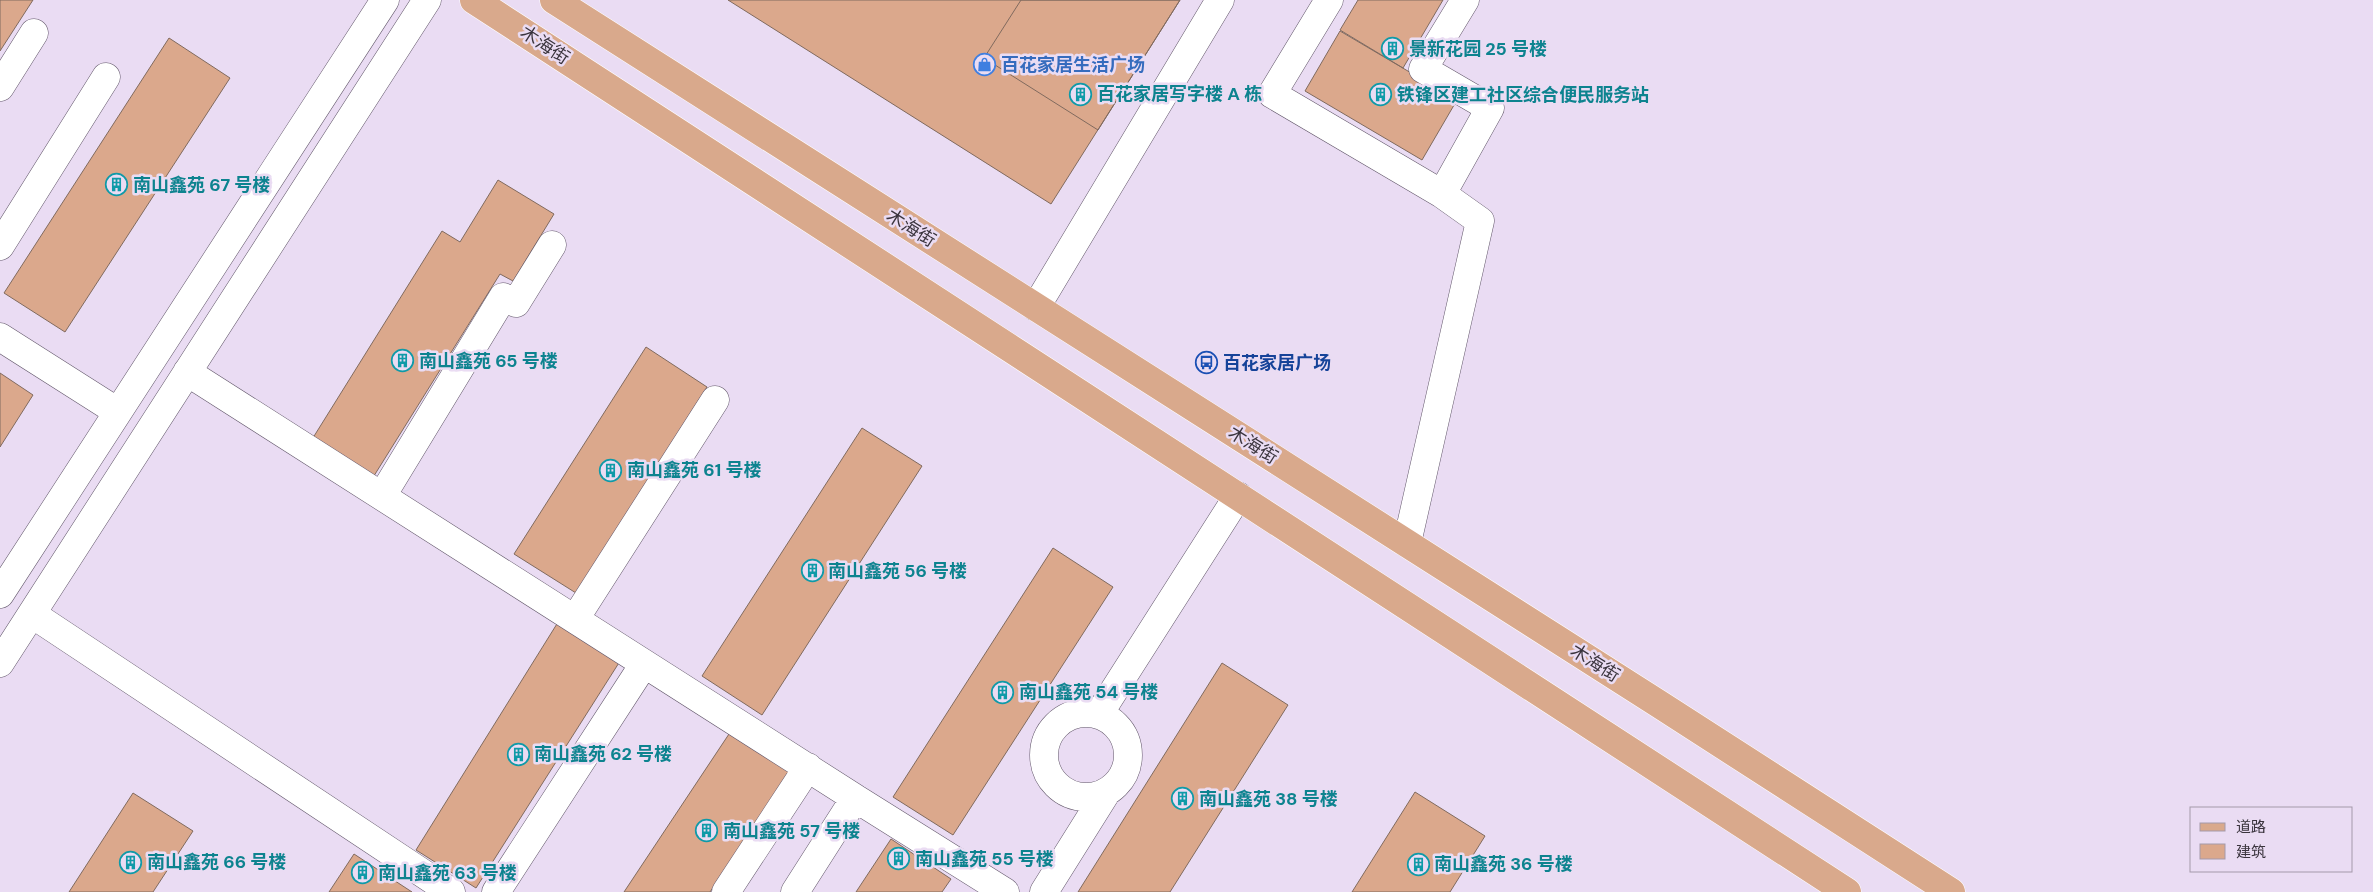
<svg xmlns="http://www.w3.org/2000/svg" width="2373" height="892" viewBox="0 0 2373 892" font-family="'DM Sans','Noto Sans SC',sans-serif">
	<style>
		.building { fill: #dba88c; stroke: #806a5e }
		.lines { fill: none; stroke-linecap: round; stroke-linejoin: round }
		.minor-casing { stroke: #63586b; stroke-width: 29 }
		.major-casing { stroke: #fff; stroke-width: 29 }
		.minor { stroke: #fff; stroke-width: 28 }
		.major { stroke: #d9a98c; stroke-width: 28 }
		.labels { text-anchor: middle; stroke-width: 5; stroke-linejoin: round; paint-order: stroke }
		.street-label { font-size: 18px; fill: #3a343d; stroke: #eadcf3 }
		.culture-label { font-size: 18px; font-weight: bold; fill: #0d838f; stroke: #eadcf3; text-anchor: start }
		.shop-label { font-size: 18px; font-weight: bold; fill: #366cbe; stroke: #eadcf3; text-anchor: start }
		.transit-label { font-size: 18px; font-weight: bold; fill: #164399; stroke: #eadcf3; text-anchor: start }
	</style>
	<rect width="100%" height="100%" fill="#eadcf3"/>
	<path class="building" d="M0,0H33L0,51Z
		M728,0H1180L1051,204Z
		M1021,0H1180L1098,130L984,58Z
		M1358,0H1443L1403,68L1340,30Z
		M1340,31L1457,100L1422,160L1305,91Z
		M169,38L230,78L65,332L4,293Z
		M498,180L554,214L513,281L500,274L372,479L311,441L442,231L460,242Z
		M646,347L707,387L576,593L514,554Z
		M0,373L33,395L0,447Z
		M862,428L922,466L762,715L702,676Z
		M1053,548L1113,587L953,835L893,797Z
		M560,619L622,658L476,888L416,850Z
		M1222,663L1288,705L1170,892H1078Z
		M731,731L791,771L710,892H624Z
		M1415,792L1485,836L1450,892H1352Z
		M133,793L193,831L153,892H69Z
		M891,839L951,879L942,892H856Z
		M354,854L412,892H329Z"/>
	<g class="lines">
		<defs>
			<path id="minor" d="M1329,0L1272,94L1442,194
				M0,87L34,33
				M0,246L106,77
				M1036,307L1220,0
				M0,337L118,412
				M187,372L855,798L795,892
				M382,496L503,297L516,303L552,245
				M1407,543L1480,221L1442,194L1490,108L1423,69L1465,0
				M0,594L385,0
				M32,614L451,892
				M575,619L715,400
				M0,663L427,0
				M1044 755a42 42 0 1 1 84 0a42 42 0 1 1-84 0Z
				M1099,714L1238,496
				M855,798L1005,892
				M496,892L644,664
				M726,892L808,767
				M1044,892L1106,793"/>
			<path id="major" d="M474,0L1847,892
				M554,0L1659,704L1951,892"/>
		</defs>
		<use href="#minor" class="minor-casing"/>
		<use href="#major" class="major-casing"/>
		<use href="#minor" class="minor"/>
		<use href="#major" class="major"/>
	</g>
	<defs>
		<symbol id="building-ring" viewBox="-11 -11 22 22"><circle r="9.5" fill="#eadcf3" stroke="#0f9aa8" stroke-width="1.5"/><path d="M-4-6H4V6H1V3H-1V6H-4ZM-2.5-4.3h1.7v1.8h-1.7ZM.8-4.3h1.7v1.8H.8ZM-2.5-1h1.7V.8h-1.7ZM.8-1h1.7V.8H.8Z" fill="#0f9aa8"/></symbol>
		<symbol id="shop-ring" viewBox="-11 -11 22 22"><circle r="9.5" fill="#eadcf3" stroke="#3f7fe0" stroke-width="1.5"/><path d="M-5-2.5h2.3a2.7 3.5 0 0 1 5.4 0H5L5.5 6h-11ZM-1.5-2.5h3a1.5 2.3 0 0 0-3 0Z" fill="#3f7fe0"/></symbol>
		<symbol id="bus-ring" viewBox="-11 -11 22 22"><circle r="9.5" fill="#eadcf3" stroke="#1a4fb4" stroke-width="1.5"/><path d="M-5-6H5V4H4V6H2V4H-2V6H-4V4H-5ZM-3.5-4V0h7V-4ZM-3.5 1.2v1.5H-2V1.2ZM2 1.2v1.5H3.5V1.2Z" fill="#1a4fb4"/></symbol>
	</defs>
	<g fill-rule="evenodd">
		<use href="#building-ring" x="1380" y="36" width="25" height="25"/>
		<use href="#shop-ring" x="972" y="52" width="25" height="25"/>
		<use href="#building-ring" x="1068" y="82" width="25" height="25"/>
		<use href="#building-ring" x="1368" y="82" width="25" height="25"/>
		<use href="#building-ring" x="104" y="172" width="25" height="25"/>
		<use href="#building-ring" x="390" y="348" width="25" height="25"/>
		<use href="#bus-ring" x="1194" y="350" width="25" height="25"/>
		<use href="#building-ring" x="598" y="458" width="25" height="25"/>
		<use href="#building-ring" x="800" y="558" width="25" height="25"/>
		<use href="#building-ring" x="990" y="680" width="25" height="25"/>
		<use href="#building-ring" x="506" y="742" width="25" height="25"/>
		<use href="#building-ring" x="1170" y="786" width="25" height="25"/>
		<use href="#building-ring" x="694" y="818" width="25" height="25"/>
		<use href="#building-ring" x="886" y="846" width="25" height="25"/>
		<use href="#building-ring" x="118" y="850" width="25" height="25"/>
		<use href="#building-ring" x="1406" y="852" width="25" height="25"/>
		<use href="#building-ring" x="350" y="860" width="25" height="25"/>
	</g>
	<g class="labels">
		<g class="street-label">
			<text transform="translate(545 45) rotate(33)" y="6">木海街</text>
			<text transform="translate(911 228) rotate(32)" y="6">木海街</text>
			<text transform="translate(1253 445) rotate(32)" y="6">木海街</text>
			<text transform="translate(1595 663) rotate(32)" y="6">木海街</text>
		</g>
		<g class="culture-label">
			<text x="1409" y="55">景新花园 25 号楼</text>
			<text x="1097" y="100">百花家居写字楼 A 栋</text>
			<text x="1397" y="101">铁锋区建工社区综合便民服务站</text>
			<text x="133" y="191">南山鑫苑 67 号楼</text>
			<text x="419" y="367">南山鑫苑 65 号楼</text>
			<text x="627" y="476">南山鑫苑 61 号楼</text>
			<text x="828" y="577">南山鑫苑 56 号楼</text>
			<text x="1019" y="698">南山鑫苑 54 号楼</text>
			<text x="534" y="760">南山鑫苑 62 号楼</text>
			<text x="1199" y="805">南山鑫苑 38 号楼</text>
			<text x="723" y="837">南山鑫苑 57 号楼</text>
			<text x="915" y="865">南山鑫苑 55 号楼</text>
			<text x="147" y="868">南山鑫苑 66 号楼</text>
			<text x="1434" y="870">南山鑫苑 36 号楼</text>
			<text x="378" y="879">南山鑫苑 63 号楼</text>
		</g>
		<g class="shop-label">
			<text x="1001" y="71">百花家居生活广场</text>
		</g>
		<g class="transit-label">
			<text x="1223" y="369">百花家居广场</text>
		</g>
	</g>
	<rect x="2190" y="807" width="162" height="65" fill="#eadcf3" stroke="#a499aa"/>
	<rect x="2200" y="823" width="25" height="8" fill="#d9a98c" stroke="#a499aa"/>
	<text x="2236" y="832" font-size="15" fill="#3a343d">道路</text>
	<rect x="2200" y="844" width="25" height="15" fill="#dba88c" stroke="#a499aa"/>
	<text x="2236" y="857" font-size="15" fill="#3a343d">建筑</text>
</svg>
